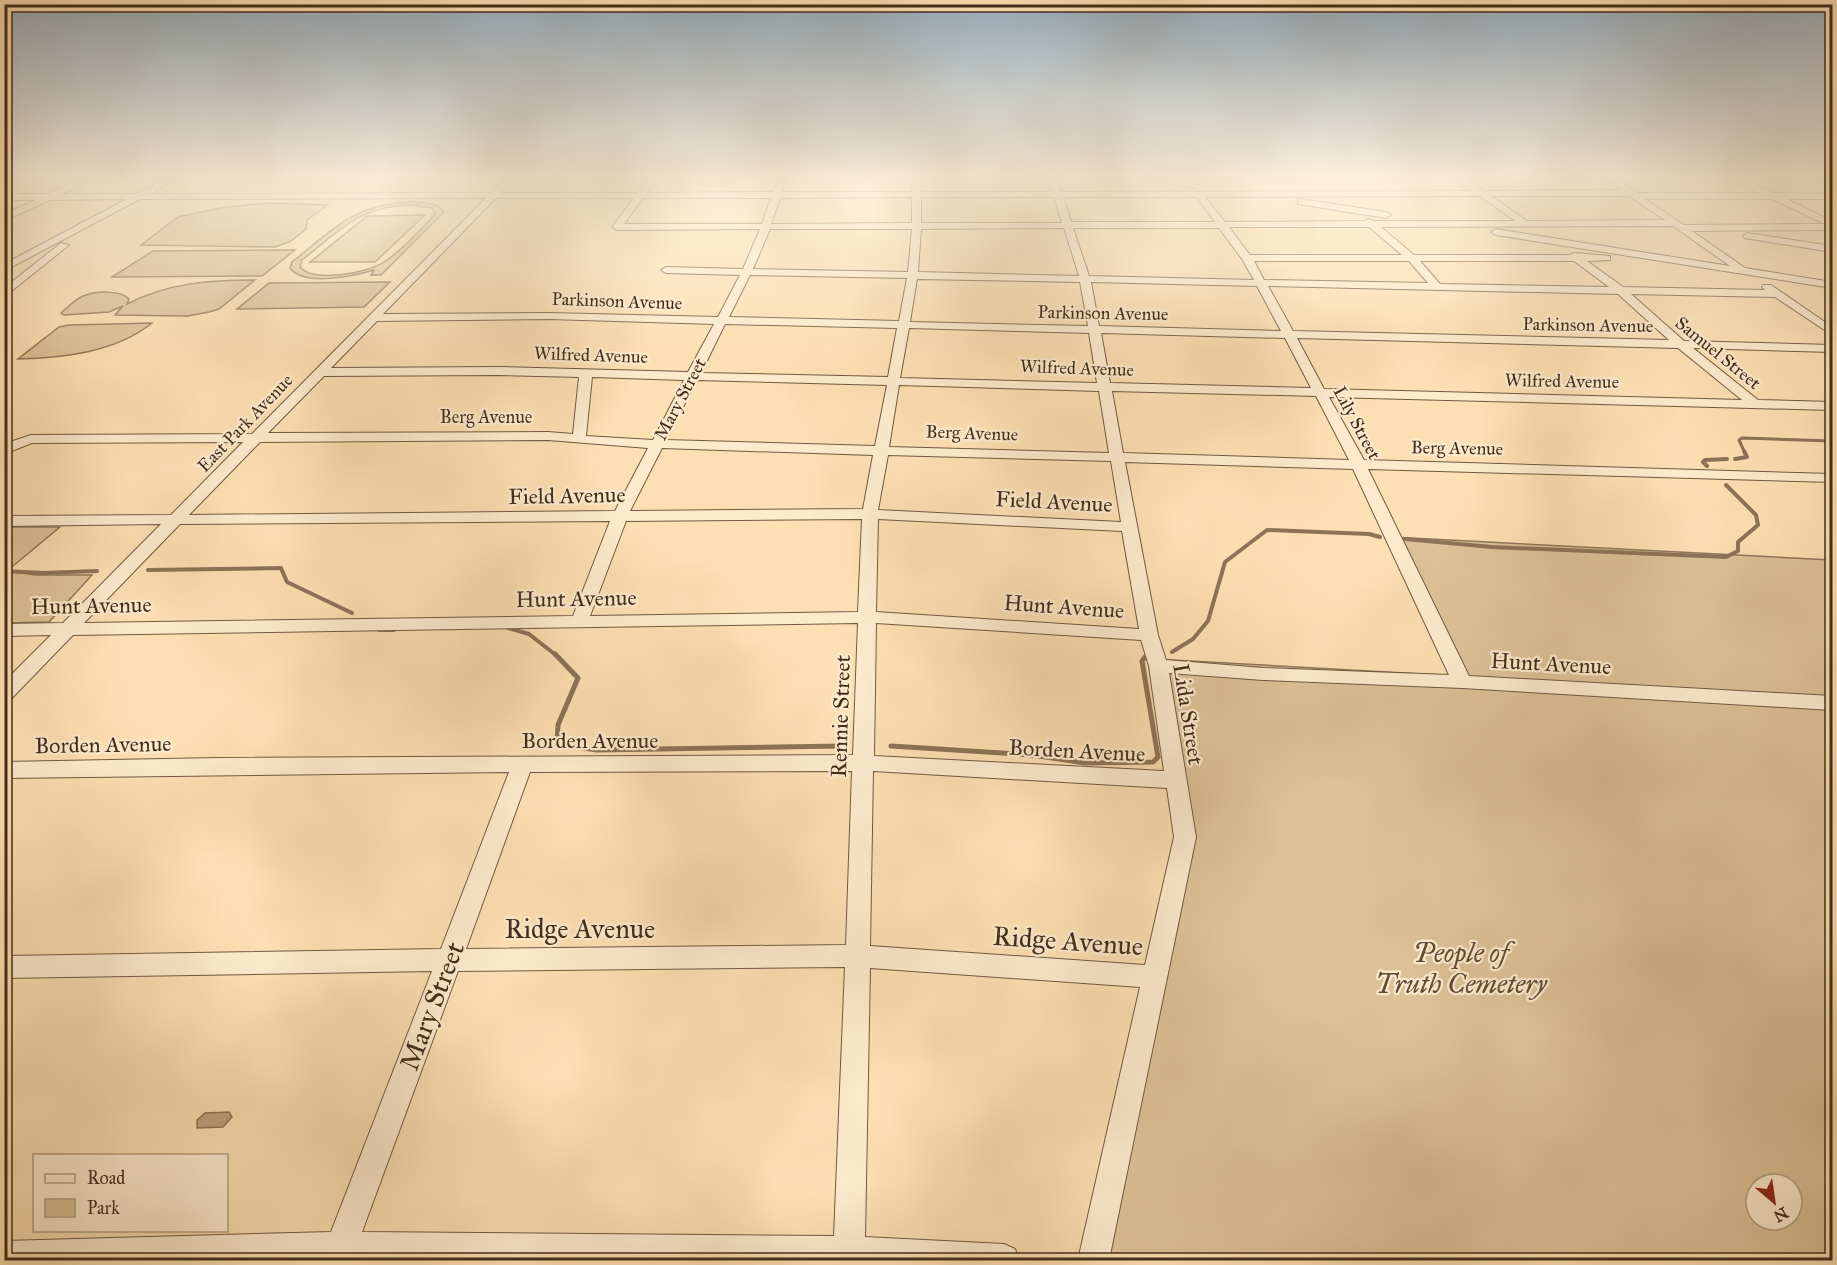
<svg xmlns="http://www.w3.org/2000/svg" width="1837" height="1265" viewBox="0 0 1837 1265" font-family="'IM FELL Great Primer',serif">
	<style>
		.green { fill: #dcc198; stroke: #8f775a; stroke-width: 1.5; fill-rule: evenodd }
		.water { fill: #bda27f; stroke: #8c7357; stroke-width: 1.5 }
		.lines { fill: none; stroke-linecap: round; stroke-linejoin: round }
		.stream-far2 { stroke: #8c7357; stroke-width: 3 }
		.stream-far1 { stroke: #8c7357; stroke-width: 4 }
		.stream { stroke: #8c7357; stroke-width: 5 }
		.minor-casing { stroke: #705a41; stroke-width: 2 }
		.minor { fill: #fdeacd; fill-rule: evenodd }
		.labels { text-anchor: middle; stroke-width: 4.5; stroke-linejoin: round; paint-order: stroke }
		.far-street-label { font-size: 18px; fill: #422d1b; stroke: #fdeacd }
		.street-label { font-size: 22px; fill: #422d1b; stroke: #fdeacd }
		.near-street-label { font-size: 27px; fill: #422d1b; stroke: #fdeacd }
		.near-park-label { font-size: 27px; font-style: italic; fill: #614b34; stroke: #fdeacd }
	</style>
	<rect width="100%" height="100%" fill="#fcdfb2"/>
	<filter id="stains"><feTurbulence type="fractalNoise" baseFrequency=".00333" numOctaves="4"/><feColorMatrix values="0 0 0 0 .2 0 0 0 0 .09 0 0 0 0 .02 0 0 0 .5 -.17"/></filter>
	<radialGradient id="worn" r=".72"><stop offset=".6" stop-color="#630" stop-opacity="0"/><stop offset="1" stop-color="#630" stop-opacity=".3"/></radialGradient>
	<path class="green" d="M409,202C421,202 437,201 444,212L381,275H371L374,270C354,276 304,287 290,268L292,262C334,229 352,205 409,202ZM410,205L432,208L435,214C420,231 402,250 384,262C367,273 314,283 300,267L302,260C341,230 358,206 410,205Z
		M266,203L328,205L307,220L306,229L291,241L275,247L141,245L178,217L220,208Z
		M425,215L375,262H310L367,216Z
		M295,250L262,276L112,277L153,251Z
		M255,280L219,309L209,312L188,316L115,315L123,306L109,312L64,315L61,313C68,307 77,297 86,295C97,291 121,290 129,299L127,304C167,283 210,280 255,280Z
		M390,282L364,307L237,309L269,283Z
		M152,323C116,352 64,358 18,359L59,327L69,325Z
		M5,527H60L7,571L36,575H92L49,622L5,623Z
		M1392,537L1832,560V1260H1095L1187,850L1155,659L1459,676ZM1756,1184H1792V1220H1756Z"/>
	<path class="water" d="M229,1112L232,1117L223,1127L197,1128V1120L205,1113Z"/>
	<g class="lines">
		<path class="stream-far2" d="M1745,453L1739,440L1742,438L1832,441"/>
		<path class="stream-far1" d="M1735,459L1747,457L1744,451
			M1707,466L1703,462L1705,460L1727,459
			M1405,539L1492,547L1726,557L1738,551V542L1758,525L1756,515L1726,485
			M148,570L281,568L287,582L352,613
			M4,571L43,573L97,571
			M508,628L529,634L557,656
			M379,630H394
			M1172,652L1193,639L1208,621L1225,562L1267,530L1369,534L1380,537"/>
		<path class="stream" d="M555,654L578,678L558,725L557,744L597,750L842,746
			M891,746L1032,755L1085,763L1153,762L1158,757L1142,661L1145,657"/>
		<defs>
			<path id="minor" d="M4,177H14L4,181Z
				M84,177H95L61,194H137L169,177H180L150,194L491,193L507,177H516L501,193H638L650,177H658L647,193L773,192L778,177H786L781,192H912L913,177H921V192H1052L1048,177H1056L1061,192L1472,191L1454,177H1464L1484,191L1622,190L1604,177H1614L1638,193H1761L1729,177H1740L1774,193L1832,194V199H1786L1832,221V230L1692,231L1745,268L1832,282V288L1496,235L1491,232L1496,229L1730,266L1673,226L1381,227L1414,255H1570L1574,253L1610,256V260L1587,261L1623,287L1765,290L1762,287L1763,285H1771L1832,327V335L1775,297L1631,294L1684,341L1832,345V352L1693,348L1758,400L1832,402V410L1329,397L1364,460L1832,474V482L1368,469L1469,676L1832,696V710L1462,688L1263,680L1169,673L1196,837L1109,1260H1078L1140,987L870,968L865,1237L1004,1244L1015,1249L1019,1260H4V1241L331,1232L432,971L4,978V956L441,949L509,772L4,778V762L218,758L853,755L858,623L73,635L11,699L4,701V682L51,635L4,636V624L63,623L161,524L4,526V516L171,515L243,442L32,443L4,454V444L31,435L252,434L486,198L140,199L4,271V264L127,199L50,200L4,221V214L36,200H4V194H47ZM1480,196L1515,221H1374L1369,219L1365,221L1225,222L1205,197ZM1491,196H1629L1665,220L1527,221ZM912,197V223L771,224L780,198ZM921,197H1054L1062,223H921ZM1063,197H1197L1215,222H1071ZM496,198H634L612,227L617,230L760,229L743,269L666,267L661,270L666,273L740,275L718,317L549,313L383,314ZM643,198H771L762,224H624ZM1645,199H1772L1825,224L1684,225ZM1229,227H1369L1402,255H1250ZM1064,228L1079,276L918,272L921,229ZM1073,228H1219L1242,259L1254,280L1089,276ZM770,229H912L908,272L753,269ZM1254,261H1409L1428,283L1264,280ZM1420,261H1574L1609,287L1440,284ZM750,275L907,278L899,321L729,317ZM917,279L1080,282L1088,326L910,322ZM1091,282L1257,286L1281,331L1099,326ZM1268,286L1618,294L1669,340L1293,331ZM549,319L714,324L688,372L499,367L331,368L377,321ZM725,324L897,328L888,377L701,373ZM909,328L1089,333L1097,383L900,378ZM1101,333L1285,338L1311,388L1110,383ZM1297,338L1678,348L1742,400L1324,389ZM499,375L579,377L573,434L548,432L268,433L324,376ZM592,377L684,380L653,440L586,436ZM697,380L887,385L875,446L666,440ZM899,385L1099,391L1109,453L889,447ZM1112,391L1316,396L1349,460L1123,453ZM548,440L648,448L615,511L189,515L260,442ZM662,448L873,455L863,509L630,511ZM888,455L1111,461L1121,522L878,510ZM1125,462L1353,469L1449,675L1263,668L1166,660L1158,635ZM862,519L858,612L590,616L626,521ZM878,519L1122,531L1139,629L876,612ZM610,521L573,616L84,623L180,524ZM876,623L1141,640L1149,666L1164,771L874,756ZM852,771L846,945L466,949L530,772ZM873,771L1167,788L1174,837L1145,965L870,946ZM845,967L834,1236L362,1232L458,971Z
				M1140,177H1160L1198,185L1194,188Z
				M1301,199L1386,212L1391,215L1386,218L1298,204V200Z
				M1748,233L1832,246V252L1745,238L1743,236Z
				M61,243L69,245L4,297V288Z"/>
		</defs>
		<use href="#minor" class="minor-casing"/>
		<use href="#minor" class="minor"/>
	</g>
	<linearGradient id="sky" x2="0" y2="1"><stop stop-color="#97adbe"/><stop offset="0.5" stop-color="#fef1dc"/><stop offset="1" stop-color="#fef1dc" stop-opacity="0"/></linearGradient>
	<rect width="1837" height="354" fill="url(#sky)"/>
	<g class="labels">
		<g class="far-street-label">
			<text transform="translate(617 301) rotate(2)" y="6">Parkinson Avenue</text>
			<text transform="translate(1103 313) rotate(1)" y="6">Parkinson Avenue</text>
			<text transform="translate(1588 325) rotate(1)" y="6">Parkinson Avenue</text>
			<text transform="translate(1718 353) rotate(39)" y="6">Samuel Street</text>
			<text transform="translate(591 355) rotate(2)" y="6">Wilfred Avenue</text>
			<text transform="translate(1077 368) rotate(2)" y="6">Wilfred Avenue</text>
			<text transform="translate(1562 381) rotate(1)" y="6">Wilfred Avenue</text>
			<text transform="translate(680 399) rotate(-62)" y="6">Mary Street</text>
			<text x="486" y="423">Berg Avenue</text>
			<text transform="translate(245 423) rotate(-46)" y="6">East Park Avenue</text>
			<text transform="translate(1357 423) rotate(62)" y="6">Lily Street</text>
			<text transform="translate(972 433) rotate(2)" y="6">Berg Avenue</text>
			<text transform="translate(1457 448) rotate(1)" y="6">Berg Avenue</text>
		</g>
		<g class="street-label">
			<text transform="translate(567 495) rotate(-1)" y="8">Field Avenue</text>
			<text transform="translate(1054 501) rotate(3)" y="8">Field Avenue</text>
			<text transform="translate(576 598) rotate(-1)" y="8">Hunt Avenue</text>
			<text transform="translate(91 605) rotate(-1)" y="8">Hunt Avenue</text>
			<text transform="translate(1064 606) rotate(4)" y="8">Hunt Avenue</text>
			<text transform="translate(1551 663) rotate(3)" y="8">Hunt Avenue</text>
			<text transform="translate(1189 714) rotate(81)" y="8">Lida Street</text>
			<text transform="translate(840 716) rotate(-88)" y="8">Rennie Street</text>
			<text x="590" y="748">Borden Avenue</text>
			<text transform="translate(103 744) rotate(-1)" y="8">Borden Avenue</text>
			<text transform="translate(1077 750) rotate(3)" y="8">Borden Avenue</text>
		</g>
		<g class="near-street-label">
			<text x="580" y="938">Ridge Avenue</text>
			<text transform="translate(1068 941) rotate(4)" y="9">Ridge Avenue</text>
			<text transform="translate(432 1006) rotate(-69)" y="9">Mary Street</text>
		</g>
		<g class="near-park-label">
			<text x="1461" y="962">People of<tspan x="1461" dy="31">Truth Cemetery</tspan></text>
		</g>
	</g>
	<rect width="1837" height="1265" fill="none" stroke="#fcdfb2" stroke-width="24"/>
	<rect x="6" y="6" width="1825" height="1253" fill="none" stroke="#422d1b" stroke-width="3"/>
	<rect x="12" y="12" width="1813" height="1241" fill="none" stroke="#422d1b" stroke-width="1.5"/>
	<rect x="33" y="1154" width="195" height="78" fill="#fdeacd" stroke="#b29e86" stroke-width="1.5"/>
	<rect x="45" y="1174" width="30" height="9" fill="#fdeacd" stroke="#b29e86" stroke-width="1.5"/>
	<text x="87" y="1184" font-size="18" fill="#422d1b">Road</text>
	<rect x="45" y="1199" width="30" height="18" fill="#dcc198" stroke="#b29e86" stroke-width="1.5"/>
	<text x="87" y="1214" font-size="18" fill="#422d1b">Park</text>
	<g transform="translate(1774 1202) rotate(151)"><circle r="28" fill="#fdeacd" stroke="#b29e86" stroke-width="1.5"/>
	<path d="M0-4.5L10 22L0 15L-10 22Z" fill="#8f2418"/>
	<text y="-9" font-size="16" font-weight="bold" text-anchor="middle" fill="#422d1b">N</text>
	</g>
	<rect width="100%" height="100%" filter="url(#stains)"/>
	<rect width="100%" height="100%" fill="url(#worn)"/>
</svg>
